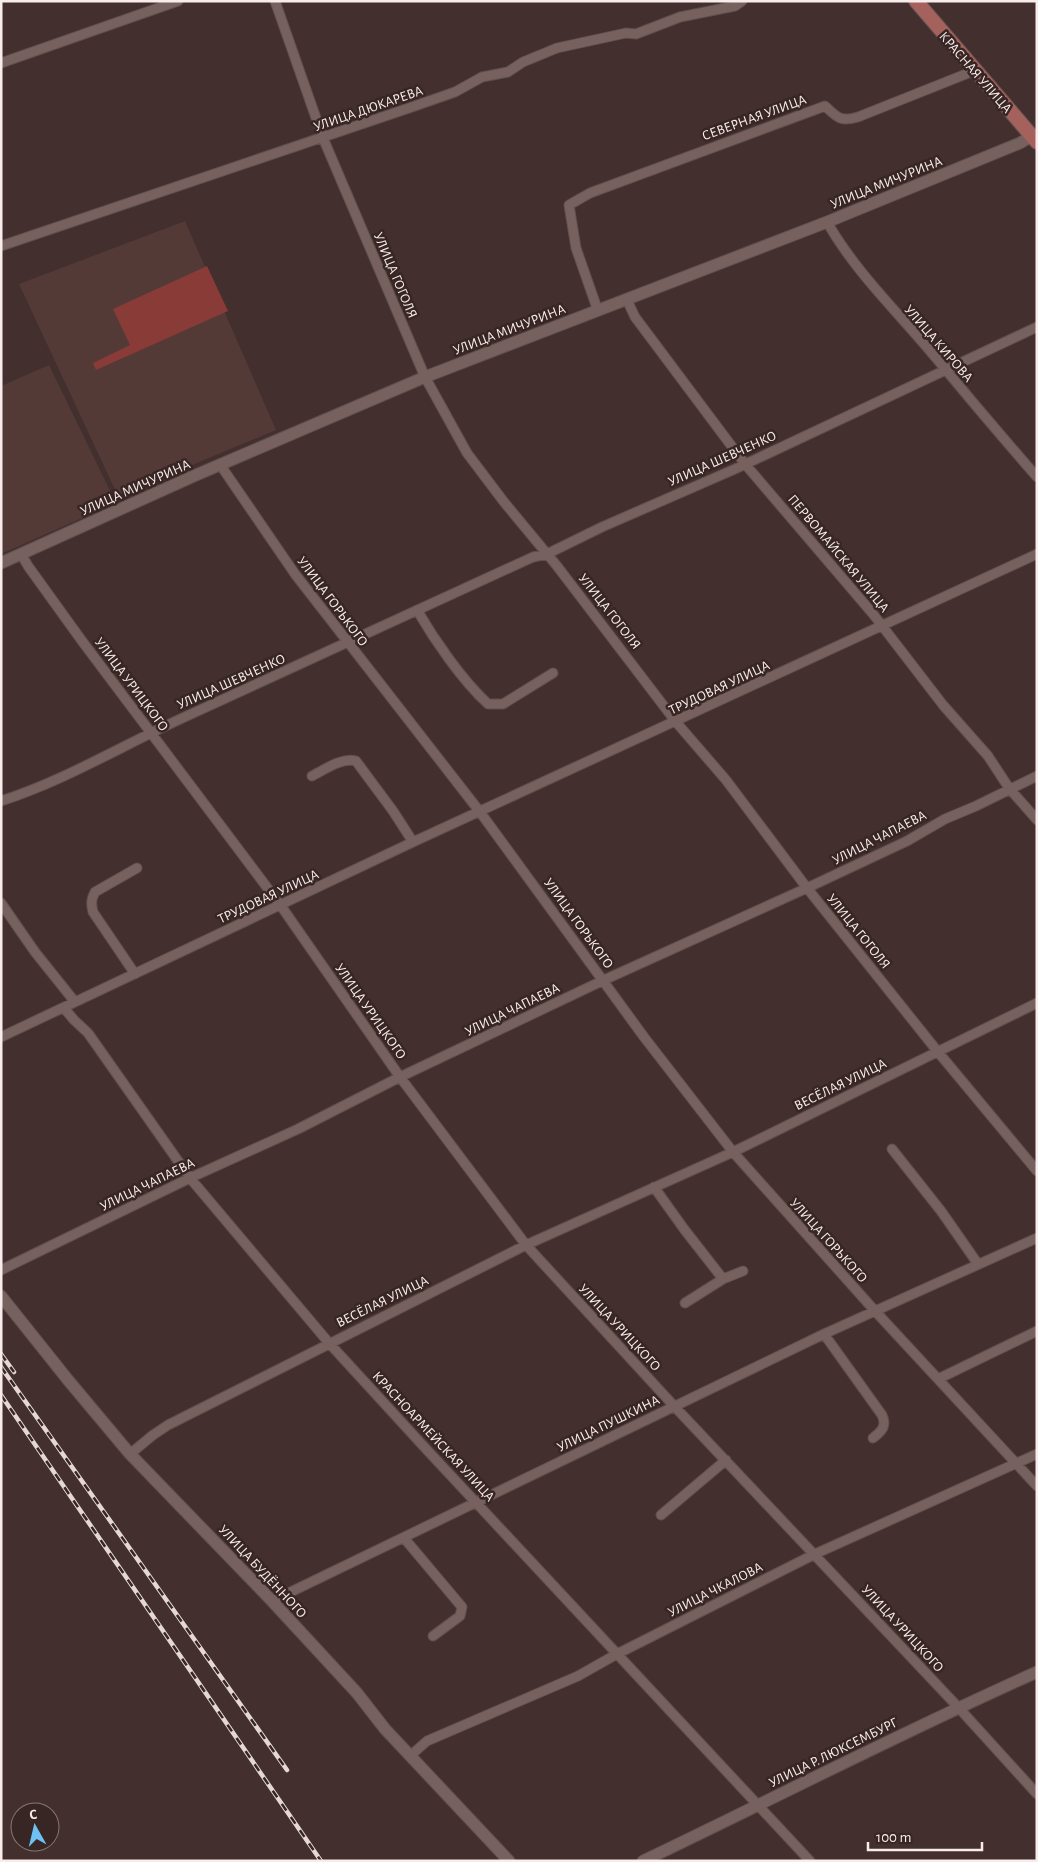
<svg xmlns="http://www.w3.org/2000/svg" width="1038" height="1862" viewBox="0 0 1038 1862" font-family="'Alegreya Sans',sans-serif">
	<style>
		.built { fill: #533a37 }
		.green { fill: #893b37 }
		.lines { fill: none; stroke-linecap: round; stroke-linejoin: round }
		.minor-casing { stroke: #5e4f4d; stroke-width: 11 }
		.tertiary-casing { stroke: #5e4f4d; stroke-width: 13 }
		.primary-casing { stroke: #5e4f4d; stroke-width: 16 }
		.minor { stroke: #76615f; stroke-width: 9 }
		.tertiary { stroke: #76615f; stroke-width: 11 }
		.primary { stroke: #a5625d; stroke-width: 14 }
		.rail-casing { stroke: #e4d7d5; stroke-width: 4.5 }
		.rail { stroke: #372624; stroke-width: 2.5; stroke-dasharray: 8; stroke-linecap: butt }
		.labels { text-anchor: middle; stroke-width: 5; stroke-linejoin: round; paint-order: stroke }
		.street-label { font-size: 14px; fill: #f9edeb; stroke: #372624 }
	</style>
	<rect width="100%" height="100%" fill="#422f2e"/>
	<path class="built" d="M185,221L276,430L118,496L19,284Z
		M49,365L116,503L1,554V386Z"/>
	<path class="green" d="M207,266L228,311L96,370L93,363L130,345L113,309Z"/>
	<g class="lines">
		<defs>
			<path id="minor" d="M275,1L323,138L425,377L467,453L504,502L557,566L676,722L726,780L807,888L938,1052L1037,1171
				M1,63L178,1
				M827,222C856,273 899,313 936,358C969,398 1003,438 1037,477
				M1,246L409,108L455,92L482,77L508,72L523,62L557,48L626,33L636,34L680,17L735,6L742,1
				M627,300L635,317L745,464L873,614L943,705L988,756L1009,788L1037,820
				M598,311L576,248L569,205L590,193L825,106C838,118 840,122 858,117L966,74L974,68
				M221,466L295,574L480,812L644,1037L733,1152L875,1311L1037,1486
				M21,554L28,566L82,641L281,906L400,1077L526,1245L674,1406L958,1707L1037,1794
				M417,610C435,641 462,680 488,704H503L553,673
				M312,776C324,770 342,757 356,761L393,811L413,842
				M1,801C63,781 118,748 176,721C295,666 414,611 533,557L547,554L602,527L735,469L1037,327
				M1,903L35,952L75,1002
				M135,974L93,912C91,904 91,899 95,892L137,868
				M64,1008L74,1020L88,1033L190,1178L329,1343L427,1450L810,1861
				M1,1037L413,842L1037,554
				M892,1149L941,1211L978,1264
				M654,1187L684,1229L723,1279
				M1,1270L190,1178L298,1129L400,1077L604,980L807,888L907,841L945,819L976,806L1037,776
				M685,1303L723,1279L743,1271
				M824,1334L882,1415C887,1426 882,1431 873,1438
				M938,1379L1037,1331
				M130,1454L153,1435L168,1425L526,1245L733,1152L1037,1003
				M661,1515L726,1460
				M404,1538L462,1607L460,1616L433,1636
				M272,1601L824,1334L1037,1238
				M410,1756L427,1741L578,1676L617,1654L815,1554L1037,1454"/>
			<path id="tertiary" d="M1,563L196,475L425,377L827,222L1020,143L1032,136
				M1,1296L68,1380L130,1454L272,1601L357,1693L385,1729L509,1861
				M643,1861C775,1798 904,1731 1037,1672"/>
			<path id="primary" d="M916,1L1037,142"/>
		</defs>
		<use href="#minor" class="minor-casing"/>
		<use href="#tertiary" class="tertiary-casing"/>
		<use href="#primary" class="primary-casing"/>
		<use href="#minor" class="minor"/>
		<use href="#tertiary" class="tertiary"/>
		<use href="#primary" class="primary"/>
		<defs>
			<path id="rail" d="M1,1354L14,1372
				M1,1367L287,1770
				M1,1395L321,1861"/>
		</defs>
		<use href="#rail" class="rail-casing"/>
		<use href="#rail" class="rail"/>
	</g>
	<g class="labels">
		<g class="street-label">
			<text transform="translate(976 72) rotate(49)" y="5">КРАСНАЯ УЛИЦА</text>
			<text transform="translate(368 108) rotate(-19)" y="5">УЛИЦА ДЮКАРЕВА</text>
			<text transform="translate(754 117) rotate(-20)" y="5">СЕВЕРНАЯ УЛИЦА</text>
			<text transform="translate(886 182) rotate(-22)" y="5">УЛИЦА МИЧУРИНА</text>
			<text transform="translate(396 275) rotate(67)" y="5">УЛИЦА ГОГОЛЯ</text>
			<text transform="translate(509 329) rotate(-21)" y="5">УЛИЦА МИЧУРИНА</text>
			<text transform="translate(939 343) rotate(49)" y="5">УЛИЦА КИРОВА</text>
			<text transform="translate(722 458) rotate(-24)" y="5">УЛИЦА ШЕВЧЕНКО</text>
			<text transform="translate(135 487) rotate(-24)" y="5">УЛИЦА МИЧУРИНА</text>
			<text transform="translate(839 553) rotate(50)" y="5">ПЕРВОМАЙСКАЯ УЛИЦА</text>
			<text transform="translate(333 601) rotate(53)" y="5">УЛИЦА ГОРЬКОГО</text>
			<text transform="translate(610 611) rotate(52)" y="5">УЛИЦА ГОГОЛЯ</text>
			<text transform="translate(231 681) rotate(-24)" y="5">УЛИЦА ШЕВЧЕНКО</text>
			<text transform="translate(132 684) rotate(53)" y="5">УЛИЦА УРИЦКОГО</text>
			<text transform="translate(719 687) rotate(-25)" y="5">ТРУДОВАЯ УЛИЦА</text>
			<text transform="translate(879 837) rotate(-27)" y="5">УЛИЦА ЧАПАЕВА</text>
			<text transform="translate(268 896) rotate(-25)" y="5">ТРУДОВАЯ УЛИЦА</text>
			<text transform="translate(579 923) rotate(54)" y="5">УЛИЦА ГОРЬКОГО</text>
			<text transform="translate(859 931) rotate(51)" y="5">УЛИЦА ГОГОЛЯ</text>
			<text transform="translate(512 1009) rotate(-26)" y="5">УЛИЦА ЧАПАЕВА</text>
			<text transform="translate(371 1011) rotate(55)" y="5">УЛИЦА УРИЦКОГО</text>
			<text transform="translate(840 1084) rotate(-26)" y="5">ВЕСЁЛАЯ УЛИЦА</text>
			<text transform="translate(147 1184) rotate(-26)" y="5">УЛИЦА ЧАПАЕВА</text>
			<text transform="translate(829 1240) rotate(48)" y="5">УЛИЦА ГОРЬКОГО</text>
			<text transform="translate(382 1301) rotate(-26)" y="5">ВЕСЁЛАЯ УЛИЦА</text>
			<text transform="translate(620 1327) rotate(47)" y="5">УЛИЦА УРИЦКОГО</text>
			<text transform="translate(608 1423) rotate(-26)" y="5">УЛИЦА ПУШКИНА</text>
			<text transform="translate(434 1436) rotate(47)" y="5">КРАСНОАРМЕЙСКАЯ УЛИЦА</text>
			<text transform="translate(263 1571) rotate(47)" y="5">УЛИЦА БУДЁННОГО</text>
			<text transform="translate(715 1589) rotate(-27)" y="5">УЛИЦА ЧКАЛОВА</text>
			<text transform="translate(903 1628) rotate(47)" y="5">УЛИЦА УРИЦКОГО</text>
			<text transform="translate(833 1752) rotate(-26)" y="5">УЛИЦА Р. ЛЮКСЕМБУРГ</text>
		</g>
	</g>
	<rect width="1038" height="1862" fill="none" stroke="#f9edeb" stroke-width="5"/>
	<g transform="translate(35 1827) rotate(352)"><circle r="24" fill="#372624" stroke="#857674"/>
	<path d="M0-4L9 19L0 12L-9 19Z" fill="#6dc2f3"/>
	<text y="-8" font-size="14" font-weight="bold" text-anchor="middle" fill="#f9edeb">С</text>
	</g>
	<path d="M868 1842v8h114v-8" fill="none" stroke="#f9edeb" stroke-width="2.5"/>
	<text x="876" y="1842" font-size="15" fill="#f9edeb" stroke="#372624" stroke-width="4" paint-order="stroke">100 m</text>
</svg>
